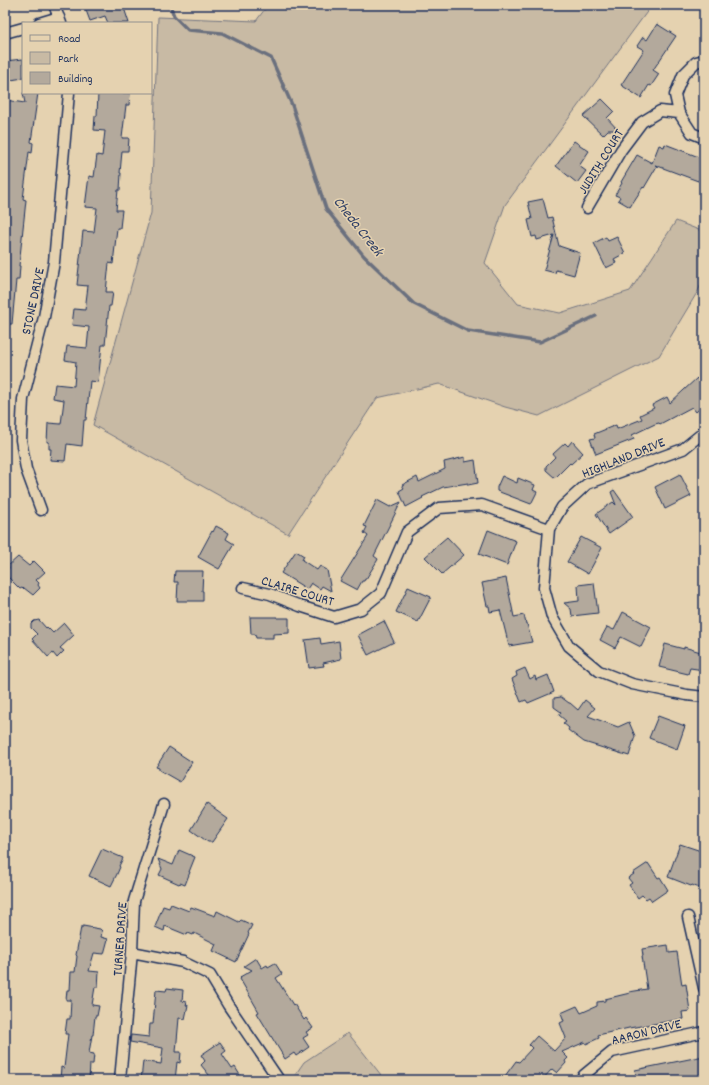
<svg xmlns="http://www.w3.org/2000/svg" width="709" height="1085" viewBox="0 0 709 1085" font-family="Dekko,sans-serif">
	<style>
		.green { fill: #c8baa4; stroke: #727481 }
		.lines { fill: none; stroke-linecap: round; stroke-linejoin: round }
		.stream { stroke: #6b6f7e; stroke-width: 3.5 }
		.building { fill: #b3a99c; stroke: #1b2f5e }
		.street-casing { stroke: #1b2f5e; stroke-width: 13 }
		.street { stroke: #e5d2b0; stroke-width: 10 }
		.labels { text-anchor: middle; stroke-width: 3; stroke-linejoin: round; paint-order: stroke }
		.street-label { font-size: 14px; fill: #1b2f5e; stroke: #e5d2b0 }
		.water-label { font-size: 15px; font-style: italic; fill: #2f3f66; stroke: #e5d2b0 }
	</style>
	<rect width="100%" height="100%" fill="#e5d2b0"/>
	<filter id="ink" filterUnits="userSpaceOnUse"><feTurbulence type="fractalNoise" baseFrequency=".025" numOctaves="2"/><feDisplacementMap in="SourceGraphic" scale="8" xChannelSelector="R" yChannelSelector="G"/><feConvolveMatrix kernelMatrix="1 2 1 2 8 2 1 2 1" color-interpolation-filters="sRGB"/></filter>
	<g filter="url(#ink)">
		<path class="green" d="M268,5H652L505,205L485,263L518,304L560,313L630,291L676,221L704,232V278L698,291L659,356L539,416L505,407L439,384L377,398L288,534L93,425L151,213L158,17L256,21Z
			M348,1033L385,1080H301L293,1078L304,1062Z"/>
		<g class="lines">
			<path class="stream" d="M170,5L174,16L188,30L222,33L271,58L292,105L326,209L364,256L414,304L468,331L540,342L596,316"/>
		</g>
		<path class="building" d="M84,5H123L129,23H108L105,16L90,21Z
			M657,24L676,36L653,70L659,74L651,86L649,85L641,98L621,85L644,50L637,46L643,37L647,40Z
			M23,59V78L5,81V61Z
			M23,93H38L31,142L33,143L32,153L29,152L23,199L26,200L19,266H20L19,280H16L12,324H5V100L25,103Z
			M98,93H130L129,105H126L122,138H129L128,151H122L120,173H121L120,190H118L116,210H122L120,228H117L113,264L109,263L106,292H113L111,306H109L105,345H102L98,382L90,381L86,420H84L82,446L67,444L65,461L50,460L51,449H49V442H47L48,423L61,424L64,400L53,398L55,384L74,386L76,362L65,360L67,346L87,348L89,327L72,325L74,309L85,310L88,286L77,285L83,231L94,232L97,208L85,207L89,176L94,177L97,155L102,156L105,131L94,130L95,116H97Z
			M602,99L614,111L607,118L618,130H608L603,135L583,116Z
			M574,141L589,151L579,166L586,171L577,183L556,166Z
			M665,144L704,159V173L701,181L699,180L698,181L655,165L657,166L644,188L643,187L630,207L618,200L620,197L615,195L622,183L621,182L637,155L652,163L659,145L664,147Z
			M543,199L548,218L552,217L559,246L580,253L574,275L556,270L555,273L544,270L554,235L537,240L536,236L532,237L528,220L532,219L528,202Z
			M606,237L608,241L617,237L625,253L614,259L616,263L606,268L594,243Z
			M704,377V405L696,412L692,407L660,424L659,423L655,424L632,435L634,439L596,454L590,439L595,438L594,434L616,425L617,429L642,419L640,415L654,408L652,405L667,397L670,403L697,378L699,381Z
			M572,441L583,453L571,464L570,463L555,478L546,470V466L555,457L553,454L565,443L568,446Z
			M465,457V462L475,460L478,483L468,485V483L443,487L422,497L423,498L406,507L399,491L404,488L402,485L417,477L419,482L445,469L444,462Z
			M680,474L691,496L665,509L655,487Z
			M502,476L517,483L518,478L535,485L533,490L537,492L531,504L497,491V487Z
			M614,490L633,517L609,534L596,514L613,502L616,505L611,492Z
			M377,500L390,507L401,502L374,556L378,559L377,561L369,574L366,579H365L364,581H362L357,590L340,581L368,536L364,533L367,527L364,526Z
			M216,526L229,533L226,539L234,544L219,569L198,557L212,531L213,532Z
			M488,530L516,541L507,565L479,554Z
			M447,537L464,555L442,574L425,557L433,550L434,548Z
			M581,537L602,548L588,574L567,562Z
			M296,551L304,556L302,560L317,570L320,566L327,570L331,591L322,586L320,589L311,583L307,589L281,573Z
			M18,557L29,566L34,561L45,572L36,580L39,583L38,585L40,588L33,595L24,588L23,589L22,588L20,589L5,574V572L9,568L8,566Z
			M175,571H203L202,591H203V601H177L178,582H174Z
			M506,578L514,617L524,615L526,624H527L532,642L509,646L500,610L490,612L489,606H487L482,583Z
			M594,583L598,613L572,616L571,609L564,603L579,601L578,585Z
			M408,587L431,597L418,622L396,612Z
			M623,612L651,627L641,647L621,637L615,648L600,640L607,627L614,630Z
			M250,617H277V618H289V633L273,634V638H256L255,634H251Z
			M39,620L46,628L47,627L53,633L64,623L74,635L60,648L64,651L57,658L53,653L48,657L32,639L37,634L31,628V624L34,621Z
			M384,621L394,642L368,655L358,635Z
			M320,638L321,644L339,641L341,659L323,663L324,666L309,668L305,640Z
			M665,644L684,649V647L704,653V670L690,668L688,674L659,667Z
			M525,668L530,679L535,676L536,680L548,675L554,692L528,703L526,700L521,702L512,679L517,676L516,672Z
			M561,697L569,703H570L578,710L585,700L595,708L588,716L618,727L629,722L635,736L629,756L584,742L568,730L569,728L563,723L566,721L559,715L561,712L554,707V698Z
			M658,716L685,726L677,749L649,738Z
			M169,747L192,762L180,782L159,770V768L156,767Z
			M207,804L228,819L212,842H208L191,830Z
			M680,844L704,852V890L692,885L691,886L668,877Z
			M102,849L123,858L119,866L120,867L117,874L111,886L89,876Z
			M179,850L195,857L189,872H190L185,885L180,883L179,884L159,875L162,869L158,859L173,865Z
			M648,863L658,878L660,877L668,890L652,901L649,897L646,899L642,895L638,898L629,885L632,883L628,878L634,874L633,873Z
			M171,904L189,911L191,907L215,916L217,911L239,922L241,920L252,925L248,933L249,934L236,962L213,951L216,944L194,933L193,935L188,933L187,935L165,926L164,931L155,927L163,906L169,908Z
			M83,926L100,929L102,931L101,937L108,939L104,954L94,953L89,971L99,972L98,987H95L92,1005L99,1006L97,1016H95L93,1035H92L89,1053L94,1054L93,1064H90L89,1080H60L61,1067L64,1068L68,1034H65L67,1019H70L71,1000H66L67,990H70L71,972H75L77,956L76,955L81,927H83Z
			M668,945L669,953L677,952L682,985L686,984L690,1011L682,1012L683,1019L629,1028L598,1035L599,1038L586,1044L585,1042L562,1052L568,1058L565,1061L566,1063L557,1073L552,1069L542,1080H502L516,1061L519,1062L532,1048L529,1045L537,1036L554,1051L566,1038L560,1023L564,1021L561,1013L577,1006L581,1013L597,1006V1002L605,1001V999L630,993L629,992L647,989L642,956H643L642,949Z
			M256,958L262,968L267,965L268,967L275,963L282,974L276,978L293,1005L294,1004L304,1020L306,1018L313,1028L306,1032L308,1035L303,1038L309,1047L296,1056L294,1053L285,1059L257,1013L259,1012L240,979L241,978L240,977L252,970L244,966Z
			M167,988L183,990L182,1001L187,1002L186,1005H188L185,1019L179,1018L176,1052H181L180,1063L177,1062L175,1080H141L143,1061L161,1064L163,1048L130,1042L131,1035L149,1037L150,1024H153L156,990L166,991Z
			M220,1042L226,1051L222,1054L232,1069L235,1067L243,1080H213L201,1065L205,1061L201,1055Z
			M704,1056V1080H637L635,1070Z"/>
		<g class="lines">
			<defs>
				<path id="street" d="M54,5L61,23
					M39,23L59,17
					M5,33L23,28
					M704,60L696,62L683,75L675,95L679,113L692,133L704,138
					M587,208L621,150L642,122L660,111L679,113
					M704,432L683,449L587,484L562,507L549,529L544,588L552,617L569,646L599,671L632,684L687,695L704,697
					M41,510L26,469L21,440L23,399L44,317L54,262L69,93
					M243,588L270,594L300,606L334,617L361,609L381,593L407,532L439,508L482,505L549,529
					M688,917L704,988
					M132,952L183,962L210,975L228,1005L279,1080
					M120,1080L132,952L134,901L164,804
					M580,1080L584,1075L612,1052L704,1032"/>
			</defs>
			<use href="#street" class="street-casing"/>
			<use href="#street" class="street"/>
		</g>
	</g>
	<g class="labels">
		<g class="street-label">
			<text transform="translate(600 161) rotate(-58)" y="5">JUDITH COURT</text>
			<text transform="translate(32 301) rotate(-78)" y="5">STONE DRIVE</text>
			<text transform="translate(623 457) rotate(-22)" y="5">HIGHLAND DRIVE</text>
			<text transform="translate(298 590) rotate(17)" y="5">CLAIRE COURT</text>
			<text transform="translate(119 939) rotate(-86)" y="5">TURNER DRIVE</text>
			<text transform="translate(646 1031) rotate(-14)" y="5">AARON DRIVE</text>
		</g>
		<g class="water-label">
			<text transform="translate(359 226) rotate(52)" y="5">Cheda Creek</text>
		</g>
	</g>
	<rect width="709" height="1085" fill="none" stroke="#e5d2b0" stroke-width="20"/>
	<rect x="10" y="10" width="689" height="1065" fill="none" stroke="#1b2f5e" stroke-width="1.5" filter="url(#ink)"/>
	<rect x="22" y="22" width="130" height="72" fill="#e5d2b0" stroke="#94918f"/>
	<rect x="30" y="35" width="20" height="6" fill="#e5d2b0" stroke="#94918f"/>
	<text x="58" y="42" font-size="12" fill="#1b2f5e">Road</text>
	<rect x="30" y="52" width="20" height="12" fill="#c8baa4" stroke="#94918f"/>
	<text x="58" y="62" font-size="12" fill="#1b2f5e">Park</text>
	<rect x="30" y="72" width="20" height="12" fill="#b3a99c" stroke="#94918f"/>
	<text x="58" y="82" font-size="12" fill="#1b2f5e">Building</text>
</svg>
